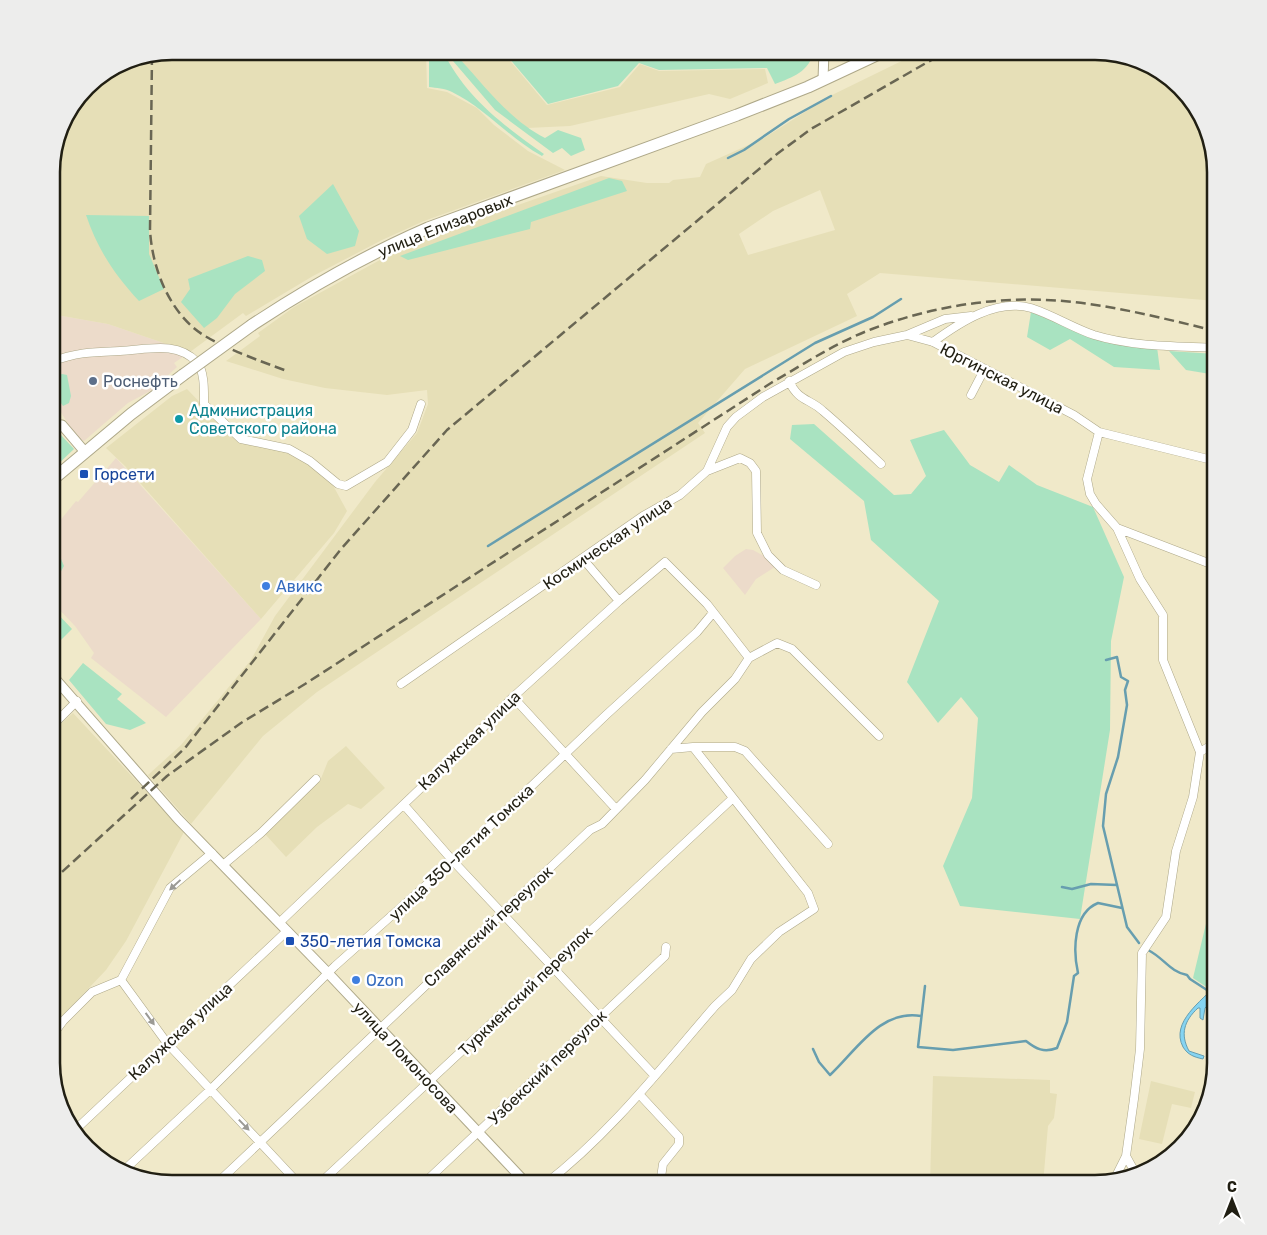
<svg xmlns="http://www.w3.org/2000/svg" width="1267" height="1235" viewBox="0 0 1267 1235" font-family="Rubik,sans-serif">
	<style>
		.commercial { fill: #ecdbca }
		.built { fill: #e6dfb7; fill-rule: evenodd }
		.green { fill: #a9e3c1 }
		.water { fill: #85d4f2; stroke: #679eaf }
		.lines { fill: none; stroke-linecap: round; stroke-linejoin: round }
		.stream { stroke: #679eaf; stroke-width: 2.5 }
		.minor-casing { stroke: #aea889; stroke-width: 9 }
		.tertiary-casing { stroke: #aea889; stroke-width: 11 }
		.primary-casing { stroke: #aea889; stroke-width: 13 }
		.minor { stroke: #fff; stroke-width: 8 }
		.tertiary { stroke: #fff; stroke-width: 9 }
		.primary { stroke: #fff; stroke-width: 11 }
		.rail { stroke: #696653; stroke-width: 2.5; stroke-dasharray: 10 5; stroke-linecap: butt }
		.primary-bridge-casing { stroke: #aea889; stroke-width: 13; stroke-linecap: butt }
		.primary-bridge { stroke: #fff; stroke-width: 11 }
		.oneway { fill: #9b9a95 }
		.service-dot { fill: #5c6f8a; stroke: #fff; stroke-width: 2 }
		.culture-dot { fill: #0f9aa8; stroke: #fff; stroke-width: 2 }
		.transit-dot { fill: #1a4fb4; stroke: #fff; stroke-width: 2 }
		.shop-dot { fill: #3f7fe0; stroke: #fff; stroke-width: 2 }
		.labels { text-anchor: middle; stroke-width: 5; stroke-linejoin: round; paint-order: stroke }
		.street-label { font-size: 16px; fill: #211f13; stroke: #fff }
		.service-label { font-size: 16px; fill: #4e5e75; stroke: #fff; text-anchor: start }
		.culture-label { font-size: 16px; fill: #0d838f; stroke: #fff; text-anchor: start }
		.transit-label { font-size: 16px; fill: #164399; stroke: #fff; text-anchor: start }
		.shop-label { font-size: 16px; fill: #366cbe; stroke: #fff; text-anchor: start }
		.rim { fill: none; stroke: #211f13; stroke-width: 2.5 }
	</style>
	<rect width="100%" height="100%" fill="#f0e9c9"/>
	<path class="commercial" d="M51,314L108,324L190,352L174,363L177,367L152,390L128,403L84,441L77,438L57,406V380L51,364Z
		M116,458L261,619L166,717L91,658L94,653L75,626L51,601L54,528L76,501L78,502Z
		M746,549L753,550L766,557L775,567L756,579L745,595L723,568L735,556Z"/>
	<path class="built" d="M172,51H426L427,88L447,92L477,108L494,125L528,151L565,170L424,221L382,240L313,276L246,316L243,313L190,352L108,324L51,314L52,163L64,118L92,81L126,60Z
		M469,51H502L547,105L620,87L640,64L659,71L765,69L768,83L730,99L709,94L570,126L527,128L502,111L460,59Z
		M922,51H1103L1148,64L1186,92L1207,126L1216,171V301L880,273L847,294L857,316L745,369L698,423L705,433L317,692L263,736L191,824L148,775L181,745L251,660L275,616L375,482L417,433L428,404L427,390L387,395L325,388L283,379L226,361L260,336L258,333L294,307L389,255L466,223L601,176L647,183H669L673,180L700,177L706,164L764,138L830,96ZM820,190L835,230L748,255L739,234L773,211Z
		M187,389L237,441L288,451L309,463L330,480L347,511L334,533L261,619L125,466L106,448L172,396Z
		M73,713L184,832L126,941L106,970L51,1028V733Z
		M346,746L385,788L361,809L348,804L317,827L286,857L265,834L320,781L328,761Z
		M933,1076L1050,1080V1093L1057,1094L1054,1118L1048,1126L1043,1184H930Z
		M1151,1081L1195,1092L1191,1108L1172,1104L1162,1144L1139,1139Z"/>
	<path class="green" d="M429,51H443C465,97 503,125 544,154L542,156C509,138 485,108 452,92C445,88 436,88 429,87Z
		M448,51H469L460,59C486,88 510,120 545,138L558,130L581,138L585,150L571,156L562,148L553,153L495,110L453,61Z
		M503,51H527L546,61L790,56L796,51H814C809,72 793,77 775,84L767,68L659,70L639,63L618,86L548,104Z
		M609,178L622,181L627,191L531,222L530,229L408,260L400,256Z
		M333,184L359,231L355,246L327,254L307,239L299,216Z
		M86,215L149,216V254L164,289L139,301C114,274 98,250 86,215Z
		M248,256L262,260L265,271L235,294L217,318L204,328L181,302L190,289L188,279Z
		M1031,312L1101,341L1157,347L1160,370L1114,367L1070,339L1050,350L1027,337Z
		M1169,351L1216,354V375L1186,370Z
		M62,374L67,375L71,396L69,403L63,406L58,399V376Z
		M814,424L894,495L911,494L926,476L910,440L944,430L970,465L999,482L1009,465L1037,485L1093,507L1124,577L1111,641L1110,730L1080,919L960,906L943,866L972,798L978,718L961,697L938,723L907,682L939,601L871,540L864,501L790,439L792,425Z
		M61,435L74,449L54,468L55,441Z
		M53,552L59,554L64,566L51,589Z
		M56,612L72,629L51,650V615Z
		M83,663L122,694L117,699L146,723L130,730L106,724L69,680Z
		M1216,882V985L1211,990L1193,978Z"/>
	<path class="water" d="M1216,985V997L1205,1008L1203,1020L1200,1018V1008H1198C1184,1021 1180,1034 1189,1051L1204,1056L1203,1059C1194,1057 1188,1055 1183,1047C1170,1022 1202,1001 1216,985Z"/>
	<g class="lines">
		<path class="stream" d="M728,158L744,150L789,119L831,96
			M488,546L815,343L873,317L901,299
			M1106,660L1117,657L1121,677L1128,681L1125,690L1127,705L1118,757L1106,794L1103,826L1127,927L1139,943
			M1062,887L1072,889L1091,884L1117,885
			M1148,950C1164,958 1170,972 1187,975L1190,979L1210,992
			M925,986L918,1047L953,1050L1026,1041C1036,1049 1044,1053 1057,1048L1067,1022L1074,976L1078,973C1073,951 1073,913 1098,903L1122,908
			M813,1049L819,1062L830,1075C856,1051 880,1009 921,1016"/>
		<defs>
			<path id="minor" d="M907,335L945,319L971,316
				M933,342C959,323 996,298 1031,308C1053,315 1073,328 1094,335C1133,347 1176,346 1216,348
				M51,362C77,352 93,352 120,351C146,350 176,340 197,362C205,372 204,392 204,404L241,439L289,449L310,461L338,484L346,486L387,462L412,430L421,404
				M789,381C799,402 809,398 823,411C843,428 862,446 881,464
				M971,395L984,370
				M1099,432L1087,479L1090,494L1096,504L1117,528L1216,566
				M707,471L740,458L750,463L756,471L757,533L768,555L783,570L816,585
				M1117,528L1140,579L1163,615V660L1200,752
				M583,559L619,601
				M1216,667L1214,675L1216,682
				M401,684L643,516L680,495L707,471L727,427L736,417L763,397L844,352L874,342L907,335L933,342L1074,415L1099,432L1216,461
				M513,697L616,809
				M51,727L77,701
				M693,747H735L745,751L828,844
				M404,805L453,861L654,1075
				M223,865L261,833L316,779
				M279,923L466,745L513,697L619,601L665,562L707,604L749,658
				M121,980L167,1043L299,1184
				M51,1037L63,1021L92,992L121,980L170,888L212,853
				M639,1094L679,1137V1144L663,1164L660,1184
				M74,1131L287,931
				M1126,1156L1137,1176
				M122,1172L210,1090L335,966L453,861L606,715L697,632L712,614
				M1114,1180L1126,1156L1134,1099L1140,1049L1142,953L1166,917L1176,851L1193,797L1200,752L1210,746L1216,737
				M216,1184L590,830L602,824L645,780L702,712L735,679L749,658L777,643L792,649L879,736
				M319,1184L732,799
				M423,1184L665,956L666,947
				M545,1184C610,1134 661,1068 715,1006L732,990L751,959L779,932L814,909L808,893L693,747L671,749"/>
			<path id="tertiary" d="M823,80L824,51
				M51,424L62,425L85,452
				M51,674L178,819L328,973L527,1184"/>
			<path id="primary" d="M252,325C308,288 366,255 428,228L737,115L808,87L885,51
				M51,481L131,414L183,375"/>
		</defs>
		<use href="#minor" class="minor-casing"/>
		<use href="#tertiary" class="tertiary-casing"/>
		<use href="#primary" class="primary-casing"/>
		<use href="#minor" class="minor"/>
		<use href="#tertiary" class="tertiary"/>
		<use href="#primary" class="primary"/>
		<path class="rail" d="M152,55L150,230C152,266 167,306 195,329C214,345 263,362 287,371
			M131,799L185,748L341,549L447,430L777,154L811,129L947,51
			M51,882L167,776L241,723L305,684L771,383C804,364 837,342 872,329C940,303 1017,293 1089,304C1132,310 1174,321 1216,331"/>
		<defs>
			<path id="primary-bridge" d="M183,375L252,325"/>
		</defs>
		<use href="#primary-bridge" class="primary-bridge-casing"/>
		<use href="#primary-bridge" class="primary-bridge"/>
	</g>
	<defs><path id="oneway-solid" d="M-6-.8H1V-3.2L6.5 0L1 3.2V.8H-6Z" transform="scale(1.25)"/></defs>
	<g class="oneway">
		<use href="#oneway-solid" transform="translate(175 885) rotate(137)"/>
		<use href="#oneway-solid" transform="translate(150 1019) rotate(54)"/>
		<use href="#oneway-solid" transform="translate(244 1125) rotate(46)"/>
	</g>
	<circle class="service-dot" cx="93" cy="381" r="5"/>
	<circle class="culture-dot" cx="179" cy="419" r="5"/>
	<g class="transit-dot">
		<rect x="79" y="469" width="10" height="10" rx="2.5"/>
		<rect x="285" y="936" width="10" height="10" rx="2.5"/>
	</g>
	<g class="shop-dot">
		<circle cx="266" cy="586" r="5"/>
		<circle cx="356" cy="980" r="5"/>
	</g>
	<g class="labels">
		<g class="street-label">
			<text transform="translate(445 225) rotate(-22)" y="6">улица Елизаровых</text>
			<text transform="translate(1002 378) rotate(27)" y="6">Юргинская улица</text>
			<text transform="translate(607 543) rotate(-34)" y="6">Космическая улица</text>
			<text transform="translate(469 740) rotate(-44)" y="6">Калужская улица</text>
			<text transform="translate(461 852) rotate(-43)" y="6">улица 350-летия Томска</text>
			<text transform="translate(488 926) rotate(-43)" y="6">Славянский переулок</text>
			<text transform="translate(525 991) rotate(-44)" y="6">Туркменский переулок</text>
			<text transform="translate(180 1031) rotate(-43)" y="6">Калужская улица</text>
			<text transform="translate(406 1057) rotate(47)" y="6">улица Ломоносова</text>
			<text transform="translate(547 1067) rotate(-44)" y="6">Узбекский переулок</text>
		</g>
		<g class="service-label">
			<text x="103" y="387">Роснефть</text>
		</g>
		<g class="culture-label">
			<text x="189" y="416">Администрация<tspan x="189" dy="18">Советского района</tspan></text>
		</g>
		<g class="transit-label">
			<text x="94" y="480">Горсети</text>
			<text x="300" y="947">350-летия Томска</text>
		</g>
		<g class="shop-label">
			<text x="276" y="592">Авикс</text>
			<text x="366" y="986">Ozon</text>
		</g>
	</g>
	<path d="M0 0H1267V1235H0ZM172 60H1095A112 112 0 0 1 1207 172V1063A112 112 0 0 1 1095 1175H172A112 112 0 0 1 60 1063V172A112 112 0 0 1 172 60Z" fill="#ededec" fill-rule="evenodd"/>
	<path class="rim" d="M172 60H1095A112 112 0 0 1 1207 172V1063A112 112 0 0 1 1095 1175H172A112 112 0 0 1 60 1063V172A112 112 0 0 1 172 60Z"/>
	<g transform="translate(1232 1200)" stroke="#ffffff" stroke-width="4" paint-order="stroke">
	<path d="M0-4L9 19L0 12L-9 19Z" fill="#211f13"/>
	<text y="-8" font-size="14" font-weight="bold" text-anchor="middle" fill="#211f13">С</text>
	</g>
</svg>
